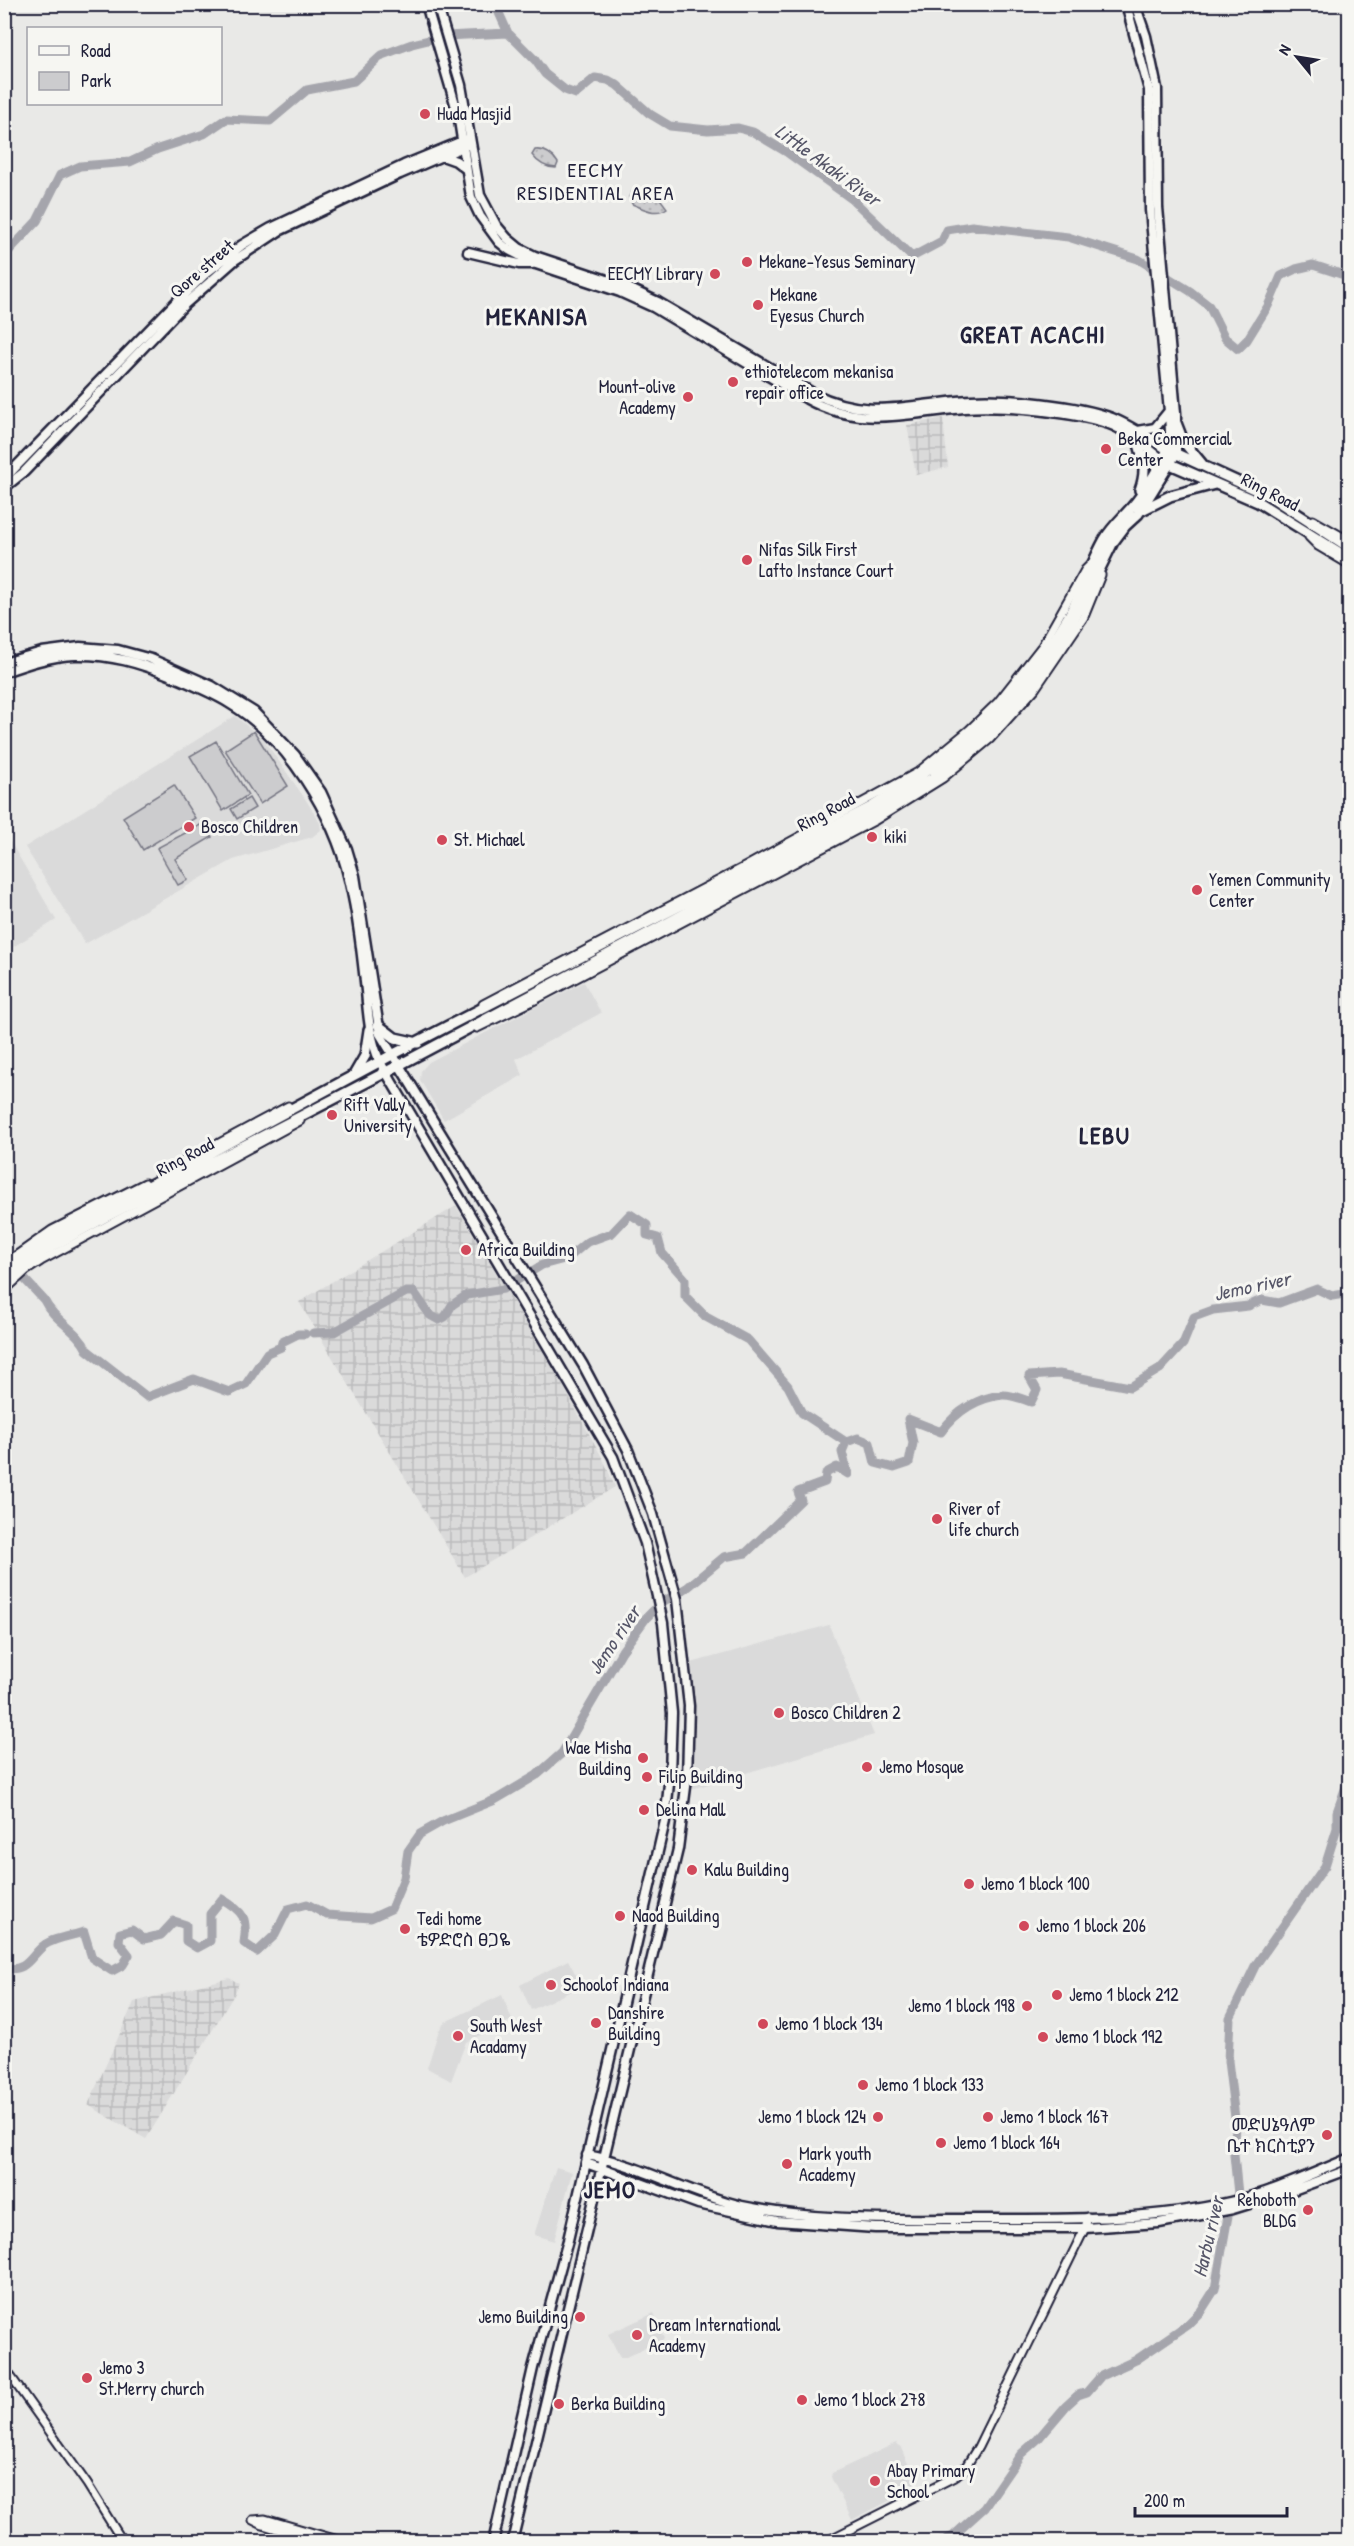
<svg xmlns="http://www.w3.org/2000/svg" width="1354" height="2546" viewBox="0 0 1354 2546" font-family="'Patrick Hand','Noto Sans Ethiopic',sans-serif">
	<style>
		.built { fill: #dadada }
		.industrial { fill: url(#industrial-grid) }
		.green { fill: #ccccce; stroke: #777784; stroke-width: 1.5 }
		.park { fill: url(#park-dots); stroke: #777784; stroke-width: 1.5 }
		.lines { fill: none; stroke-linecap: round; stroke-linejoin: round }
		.river { stroke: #a5a5ac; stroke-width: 9 }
		.tertiary-casing { stroke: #22223b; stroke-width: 11 }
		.primary-casing { stroke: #22223b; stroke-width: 13 }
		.trunk-casing { stroke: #22223b; stroke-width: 14 }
		.tertiary { stroke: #f6f6f2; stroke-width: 7 }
		.primary { stroke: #f6f6f2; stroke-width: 8 }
		.trunk { stroke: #f6f6f2; stroke-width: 9 }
		.poi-dot { fill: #d1495b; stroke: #f6f6f2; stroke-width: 2 }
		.labels { text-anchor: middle; stroke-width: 6; stroke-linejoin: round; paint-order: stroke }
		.poi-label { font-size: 18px; fill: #22223b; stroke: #f6f6f2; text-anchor: start }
		.street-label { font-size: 18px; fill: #22223b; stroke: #f6f6f2 }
		.water-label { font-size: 20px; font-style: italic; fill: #565668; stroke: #f6f6f2 }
		.neighbourhood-label { font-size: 20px; letter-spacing: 1.5px; fill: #22223b; stroke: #f6f6f2 }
		.district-label { font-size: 24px; font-weight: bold; letter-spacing: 1.5px; fill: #22223b; stroke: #f6f6f2 }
	</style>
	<defs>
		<pattern id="industrial-grid" width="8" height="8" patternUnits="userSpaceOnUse" patternTransform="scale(1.5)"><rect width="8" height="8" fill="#dadada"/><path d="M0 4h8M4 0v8" fill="none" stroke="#bbbbbc"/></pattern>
		<pattern id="park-dots" width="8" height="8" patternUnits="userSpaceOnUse" patternTransform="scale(1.5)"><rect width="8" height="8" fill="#ccccce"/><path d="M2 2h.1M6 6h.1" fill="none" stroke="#afafb2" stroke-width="1.8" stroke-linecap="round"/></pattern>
	</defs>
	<rect width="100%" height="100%" fill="#e9e9e7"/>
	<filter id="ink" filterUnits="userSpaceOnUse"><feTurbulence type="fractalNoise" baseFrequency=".0167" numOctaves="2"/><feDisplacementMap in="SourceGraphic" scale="12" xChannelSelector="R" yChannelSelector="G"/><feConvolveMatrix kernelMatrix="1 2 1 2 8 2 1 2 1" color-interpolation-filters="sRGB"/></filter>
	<g filter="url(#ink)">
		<path class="built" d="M235,716L264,740L306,800L320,823L321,830L312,837L233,860L85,944L25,847Z
			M4,831L56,920L5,952H4Z
			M584,982L601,1013L516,1059L523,1075L444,1120L420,1080L421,1071L429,1062Z
			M829,1625L874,1735L692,1789L695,1740L691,1663Z
			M568,1960L582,1986L531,2010L520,1985Z
			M502,1995L512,2020L466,2042L451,2081L427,2068L439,2030L445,2022Z
			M556,2167L572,2172L554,2241L534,2235Z
			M654,2313L664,2339L626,2357H620L608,2334Z
			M896,2443L900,2446L918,2486L852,2520L831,2477L832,2473Z"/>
		<path class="industrial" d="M943,418L948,467L916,475L907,425Z
			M456,1206L554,1370L603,1459L615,1487L465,1577L299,1302Z
			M229,1978L239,1983L235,1993L146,2139L88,2105L134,2002Z"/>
		<path class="green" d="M254,731L288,786L260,804L225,750Z
			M216,741L248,795L223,811L190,756Z
			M174,785L195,818L143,850L123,817Z
			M249,798L255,808L237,819L231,809Z
			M204,823L212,837L175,859L188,880L178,885L157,848Z"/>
		<path class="park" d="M535,150C545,149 553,155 558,163L556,168C545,168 538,163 532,155Z
			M637,190L658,196L667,208C656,216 645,209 632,204L629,197L632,192Z"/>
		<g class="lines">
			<path class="river" d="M495,4L508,33L535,60L545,74L565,90L576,94L595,78L608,80L617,85L650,114L670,126L708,130L738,128L753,132L788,153L852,199L912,257L942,241L947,230L972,226L1068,237L1138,259L1190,291L1209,306L1225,338L1238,349L1247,340L1268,306L1281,276L1296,269L1313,265L1350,277
				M4,256L37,221L60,175L80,166L130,162L158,149L204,134L226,119L270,121L307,90L354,81L382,55L412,44L445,36L508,33
				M4,1257L44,1300C54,1321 78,1330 87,1350L147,1397L194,1379L229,1392L246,1384L267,1353L281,1347L282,1342L298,1334H305
				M313,1333L334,1332L406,1292H414L430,1315L439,1320L445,1317L452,1305L467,1295L503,1289L542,1265L568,1258L587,1242L612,1233L630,1214L647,1225V1235L658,1238L662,1253L685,1279V1296L706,1317L748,1340L788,1386L802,1413L846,1442
				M4,1968C27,1972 29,1958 43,1946C53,1938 71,1936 84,1932L92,1958L112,1971L123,1965L129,1955L119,1942L120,1933L132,1930L144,1939L161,1935L174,1921L186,1925V1941L197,1948L210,1941V1914L222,1899C244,1912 248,1918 244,1943L257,1952L275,1935L288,1909L307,1904L327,1915L371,1918L391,1909L404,1878L408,1851L420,1834L443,1821L495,1800L537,1775L562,1753L622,1651L646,1618L661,1603L688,1587L724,1557L746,1553L801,1500L798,1492L825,1482L826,1473L837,1467L848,1474L842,1452L846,1442L858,1438L870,1443L875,1463L894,1468L909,1463L913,1443L908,1419L941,1432C956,1412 976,1398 1002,1395C1011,1394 1022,1399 1031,1402L1037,1390L1029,1376L1059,1374L1130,1387L1160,1369L1183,1344L1194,1317L1213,1310L1248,1306L1262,1300L1279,1303L1317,1289L1332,1296L1350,1293
				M940,2542L953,2536L984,2508L1021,2454L1038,2439L1066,2406L1078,2395L1087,2392L1101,2376L1136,2360L1187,2325L1201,2311L1215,2289L1228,2216L1238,2194L1234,2155L1236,2126L1228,2061L1230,2018L1255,1966L1325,1866L1337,1828V1812L1350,1775"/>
			<defs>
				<path id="tertiary" d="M1313,520L1350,541
					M1309,537L1318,546L1350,565
					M483,1004L746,866L918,772L969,730L998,702L1042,646L1085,570L1091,564
					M477,1028L537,999L874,821L943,778L990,739L1035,689L1084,617L1101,575
					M182,1163L288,1106
					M4,1264L52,1230L145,1183
					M4,1291L27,1270L41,1261L300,1121
					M4,2367L87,2484L123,2542
					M253,2520L265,2519L345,2542
					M253,2520L263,2525L320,2542
					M825,2542L954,2477L965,2468L978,2447L1085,2228L1088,2217"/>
				<path id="primary" d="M426,4L458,114L471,197L480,216L499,242L509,250L536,264L620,292L653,307L807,399C861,429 907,413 964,408C1001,405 1080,412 1114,426C1132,434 1147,448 1163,460
					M437,4L461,85L480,195L496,225L507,238L519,248L535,256L622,285L658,302L813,393C869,422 913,403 971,400C1008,398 1078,405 1112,418C1132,426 1150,439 1168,450L1170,433L1169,411L1150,210L1149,90L1126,4
					M1135,4L1146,36L1157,88L1158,207L1176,413V453
					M442,156L456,161L465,168
					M468,252L519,264H532
					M1138,431L1155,428L1168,412
					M4,479L181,297L206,273L242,245L271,228L404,165L465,140
					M4,488L24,472L185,304L235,260L279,231L400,174L465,146
					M4,663L42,652L80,647L118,650L151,659L212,686L254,712L295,755L321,792L347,849L355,876L380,1034L583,1365L628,1450L653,1514L677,1599L689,1706L687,1779L678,1849L512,2542
					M4,672C27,664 50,656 75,655C110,654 140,663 172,676C191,684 211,692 229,703C287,737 334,815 349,879C358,916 362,954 366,991C368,1016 370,1039 380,1062L613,1457L645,1543L663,1623L672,1713L670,1774L665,1821L568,2240L533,2368L493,2542
					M587,2155C639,2164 689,2194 742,2206C820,2222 898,2219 977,2219C1061,2219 1148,2221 1230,2202C1271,2193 1311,2174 1350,2158
					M586,2163L698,2204L777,2221L875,2228H1085L1159,2223L1233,2209L1288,2192L1350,2169"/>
				<path id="trunk" d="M1176,423L1183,441L1202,464
					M1138,441C1144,460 1147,471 1140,490
					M1168,463L1258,502L1350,559
					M1142,510L1170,496L1215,484
					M378,1025L395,1038L418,1043
					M354,1075L365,1056L369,1030
					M4,1273L53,1237L98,1213L392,1055L871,807C955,757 1018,702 1068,617C1082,592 1091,564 1105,539C1114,524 1127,514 1137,501C1149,486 1159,467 1168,450L1271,497L1350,548
					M4,1282L37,1255L102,1219L386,1072L750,879L886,807L932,778L980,739L1011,708L1046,666L1081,607L1113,542L1125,526L1138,514L1176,453"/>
			</defs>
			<use href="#tertiary" class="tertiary-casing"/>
			<use href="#primary" class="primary-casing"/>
			<use href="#trunk" class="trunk-casing"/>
			<use href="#tertiary" class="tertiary"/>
			<use href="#primary" class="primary"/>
			<use href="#trunk" class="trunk"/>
		</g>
	</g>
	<g class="poi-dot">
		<circle cx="425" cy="114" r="6"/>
		<circle cx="747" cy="262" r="6"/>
		<circle cx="715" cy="274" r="6"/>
		<circle cx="758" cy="305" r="6"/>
		<circle cx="733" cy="382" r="6"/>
		<circle cx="688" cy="397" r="6"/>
		<circle cx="1106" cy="449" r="6"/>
		<circle cx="747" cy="560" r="6"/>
		<circle cx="189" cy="827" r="6"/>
		<circle cx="872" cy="837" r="6"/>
		<circle cx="442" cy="840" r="6"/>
		<circle cx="1197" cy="890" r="6"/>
		<circle cx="332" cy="1115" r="6"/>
		<circle cx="466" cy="1250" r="6"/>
		<circle cx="937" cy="1519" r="6"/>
		<circle cx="779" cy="1713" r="6"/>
		<circle cx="643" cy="1758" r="6"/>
		<circle cx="867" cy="1767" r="6"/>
		<circle cx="647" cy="1777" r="6"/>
		<circle cx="644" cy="1810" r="6"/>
		<circle cx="692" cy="1870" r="6"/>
		<circle cx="969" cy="1884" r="6"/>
		<circle cx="620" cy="1916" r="6"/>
		<circle cx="1024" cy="1926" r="6"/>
		<circle cx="405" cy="1929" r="6"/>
		<circle cx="551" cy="1985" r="6"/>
		<circle cx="1057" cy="1995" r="6"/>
		<circle cx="1027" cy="2006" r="6"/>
		<circle cx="596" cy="2023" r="6"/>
		<circle cx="763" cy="2024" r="6"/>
		<circle cx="458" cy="2036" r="6"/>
		<circle cx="1043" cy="2037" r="6"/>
		<circle cx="863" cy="2085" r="6"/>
		<circle cx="878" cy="2117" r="6"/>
		<circle cx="988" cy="2117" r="6"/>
		<circle cx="1327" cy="2135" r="6"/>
		<circle cx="941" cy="2143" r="6"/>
		<circle cx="787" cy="2164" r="6"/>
		<circle cx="1308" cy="2210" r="6"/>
		<circle cx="580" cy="2317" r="6"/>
		<circle cx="637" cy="2335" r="6"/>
		<circle cx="87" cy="2378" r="6"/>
		<circle cx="802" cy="2400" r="6"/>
		<circle cx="559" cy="2404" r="6"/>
		<circle cx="875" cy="2481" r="6"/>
	</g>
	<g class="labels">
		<g class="poi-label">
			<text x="437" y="120">Huda Masjid</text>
			<text x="759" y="268">Mekane-Yesus Seminary</text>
			<text x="703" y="280" text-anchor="end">EECMY Library</text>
			<text x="770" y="301">Mekane<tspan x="770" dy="21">Eyesus Church</tspan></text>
			<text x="745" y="378">ethiotelecom mekanisa<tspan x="745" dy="21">repair office</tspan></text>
			<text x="676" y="393" text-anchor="end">Mount-olive<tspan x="676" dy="21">Academy</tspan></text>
			<text x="1118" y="445">Beka Commercial<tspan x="1118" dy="21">Center</tspan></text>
			<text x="759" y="556">Nifas Silk First<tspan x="759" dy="21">Lafto Instance Court</tspan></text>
			<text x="201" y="833">Bosco Children</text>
			<text x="884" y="843">kiki</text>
			<text x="454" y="846">St. Michael</text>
			<text x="1209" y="886">Yemen Community<tspan x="1209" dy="21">Center</tspan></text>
			<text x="344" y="1111">Rift Vally<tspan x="344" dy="21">University</tspan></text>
			<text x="478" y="1256">Africa Building</text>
			<text x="949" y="1515">River of<tspan x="949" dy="21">life church</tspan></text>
			<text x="791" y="1719">Bosco Children 2</text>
			<text x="631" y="1754" text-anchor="end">Wae Misha<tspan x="631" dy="21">Building</tspan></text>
			<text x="879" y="1773">Jemo Mosque</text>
			<text x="659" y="1783">Filip Building</text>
			<text x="656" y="1816">Delina Mall</text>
			<text x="704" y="1876">Kalu Building</text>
			<text x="981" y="1890">Jemo 1 block 100</text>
			<text x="632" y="1922">Naod Building</text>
			<text x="417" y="1925">Tedi home<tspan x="417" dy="21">ቴዎድሮስ ፀጋዬ</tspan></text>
			<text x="1036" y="1932">Jemo 1 block 206</text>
			<text x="563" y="1991">Schoolof Indiana</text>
			<text x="1069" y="2001">Jemo 1 block 212</text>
			<text x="1015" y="2012" text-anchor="end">Jemo 1 block 198</text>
			<text x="608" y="2019">Danshire<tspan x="608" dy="21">Building</tspan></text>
			<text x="775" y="2030">Jemo 1 block 134</text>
			<text x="470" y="2032">South West<tspan x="470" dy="21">Acadamy</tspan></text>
			<text x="1055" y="2043">Jemo 1 block 192</text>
			<text x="875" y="2091">Jemo 1 block 133</text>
			<text x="866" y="2123" text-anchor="end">Jemo 1 block 124</text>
			<text x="1000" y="2123">Jemo 1 block 167</text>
			<text x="1315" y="2131" text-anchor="end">መድሀኔዓለም<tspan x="1315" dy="21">ቤተ ክርስቲያን</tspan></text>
			<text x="953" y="2149">Jemo 1 block 164</text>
			<text x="799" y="2160">Mark youth<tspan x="799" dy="21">Academy</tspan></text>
			<text x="1296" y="2206" text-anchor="end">Rehoboth<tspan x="1296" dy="21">BLDG</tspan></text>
			<text x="568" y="2323" text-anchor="end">Jemo Building</text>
			<text x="649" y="2331">Dream International<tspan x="649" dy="21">Academy</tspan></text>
			<text x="99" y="2374">Jemo 3<tspan x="99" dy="21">St.Merry church</tspan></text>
			<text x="814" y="2406">Jemo 1 block 278</text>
			<text x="571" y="2410">Berka Building</text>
			<text x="887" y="2477">Abay Primary<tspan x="887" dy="21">School</tspan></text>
		</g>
		<g class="street-label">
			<text transform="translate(202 269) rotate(-41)" y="6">Qore street</text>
			<text transform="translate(1270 492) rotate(27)" y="6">Ring Road</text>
			<text transform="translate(826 812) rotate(-28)" y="6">Ring Road</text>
			<text transform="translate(185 1157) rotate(-28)" y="6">Ring Road</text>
		</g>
		<g class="water-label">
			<text transform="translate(828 165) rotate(36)" y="7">Little Akaki River</text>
			<text transform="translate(1252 1286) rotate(-12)" y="7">Jemo river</text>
			<text transform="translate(614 1640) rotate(-56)" y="7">Jemo river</text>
			<text transform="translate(1208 2237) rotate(-77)" y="7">Harbu river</text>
		</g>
		<g class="neighbourhood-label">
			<text x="596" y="177">EECMY<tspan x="596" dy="23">RESIDENTIAL AREA</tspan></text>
		</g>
		<g class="district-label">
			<text x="537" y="325">MEKANISA</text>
			<text x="1033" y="343">GREAT ACACHI</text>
			<text x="1105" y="1144">LEBU</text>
			<text x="610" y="2198">JEMO</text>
		</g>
	</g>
	<rect width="1354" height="2546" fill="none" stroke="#f6f6f2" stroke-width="24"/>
	<rect x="12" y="12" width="1330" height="2522" fill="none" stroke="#22223b" stroke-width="2" filter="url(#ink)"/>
	<rect x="27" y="27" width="195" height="78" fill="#f6f6f2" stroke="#a1a1a9" stroke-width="1.5"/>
	<rect x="39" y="46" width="30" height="9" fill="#f6f6f2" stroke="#a1a1a9" stroke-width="1.5"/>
	<text x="81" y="57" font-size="18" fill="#22223b">Road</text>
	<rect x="39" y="72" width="30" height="18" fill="#ccccce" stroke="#a1a1a9" stroke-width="1.5"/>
	<text x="81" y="87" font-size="18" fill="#22223b">Park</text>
	<g transform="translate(1297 57) rotate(300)" stroke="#f6f6f2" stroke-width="4.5" paint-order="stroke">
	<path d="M0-4.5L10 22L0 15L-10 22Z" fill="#22223b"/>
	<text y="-9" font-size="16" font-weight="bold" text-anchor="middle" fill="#22223b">N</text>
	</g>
	<path d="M1135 2507v9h152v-9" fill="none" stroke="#22223b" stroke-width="3"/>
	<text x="1144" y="2507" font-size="18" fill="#22223b" stroke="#f6f6f2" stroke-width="4.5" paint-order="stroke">200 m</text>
</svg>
